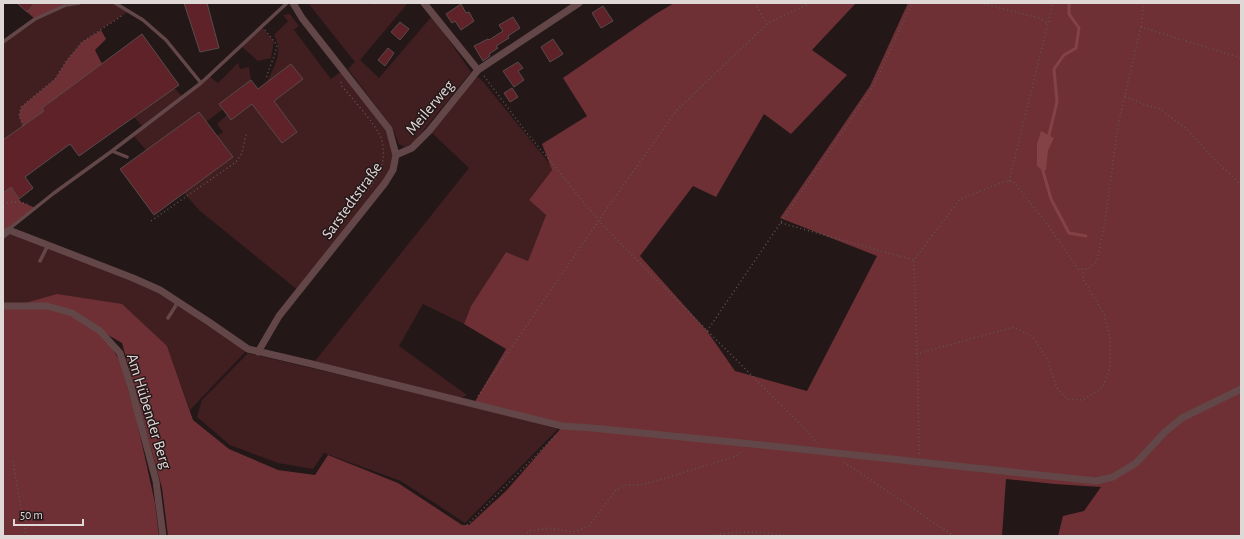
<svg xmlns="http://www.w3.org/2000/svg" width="1244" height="539" viewBox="0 0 1244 539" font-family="'Alegreya Sans',sans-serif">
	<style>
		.green { fill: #411f21 }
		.forest { fill: #6e3035 }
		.water { fill: #824246 }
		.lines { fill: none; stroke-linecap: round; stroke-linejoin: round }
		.stream { stroke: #824246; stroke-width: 3 }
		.building { fill: #5e2228; stroke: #594b4b }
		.path { stroke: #5f5455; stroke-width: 1.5; stroke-dasharray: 1 3; stroke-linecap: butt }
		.lane { stroke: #634647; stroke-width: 3.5 }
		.street { stroke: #634647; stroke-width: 7 }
		.labels { text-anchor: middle; stroke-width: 3; stroke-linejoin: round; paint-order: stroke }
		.street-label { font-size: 16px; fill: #e0d7d7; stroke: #231718 }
	</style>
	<rect width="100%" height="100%" fill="#231718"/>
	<path class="green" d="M79,3H115L129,11L82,42L67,60L55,79L21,107L19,116L23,126L3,140V42L35,19L66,5Z
		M308,3H368L370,5L372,3H408L360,60L379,78L432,16L471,72L413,143L405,147L399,144L392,127L348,69L355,62Z
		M290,14L299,26L294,30L331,79L343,70L389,129L396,155L393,170L299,291L200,211L184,193L233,157L217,136L223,132L217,124L227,115L231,120L252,104L282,143L297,132L274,101L267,82C274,66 284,53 274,35L288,21L283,15Z
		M261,26L274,41L271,58L258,61L241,46Z
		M238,63L240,69L249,67L251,80L219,104L223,109L206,122L199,112L146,150L133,135L143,127L134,117L174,88L183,97L209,76L218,83Z
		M475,77L480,78L550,164L552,170L529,200L546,215L528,261L506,252L471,306L464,324L423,304L399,346L467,395L461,398L315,361L469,168L432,133Z
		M9,230L160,290L248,349L190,410L167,346L15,306H3V235Z
		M248,353L470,406L558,429L465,523L401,481L324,453L313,469L278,463L230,445L197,417L202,400Z"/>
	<path class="forest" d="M35,3H79L66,5L35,19L27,12Z
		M674,3H856L812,50L847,75L791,134L764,114L716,197L693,186L640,256L707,331L735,371L807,391L877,256L780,218L870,86L908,3H1241V536H1058L1063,516L1084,511L1101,487L1055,484L1006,479L1002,536H168L162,488L122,343L101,331L120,361L136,417L155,503L159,536H3V306H15L57,294L122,304L167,346L193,420L229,449L278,470L315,475L328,455L398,483L462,525H469L506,491L562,427L473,405L506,349L464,324L471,306L506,252L528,261L546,215L529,200L552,170L542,144L587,116L563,78L654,15Z
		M101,30L106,39L95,50L102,64L43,108L44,111L23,126L19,116L21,107L55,79L67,60L82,42Z
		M11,187L21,202L36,208L3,235V193Z"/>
	<path class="water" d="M1041,131L1054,138L1048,150L1046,170L1043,171L1037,166V144Z"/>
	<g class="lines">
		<path class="stream" d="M1048,139L1057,102L1054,69L1064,55L1076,48L1079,28L1069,14V3
			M1043,168V171L1051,199L1069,233L1086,236"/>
	</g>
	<path class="building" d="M17,3H35L27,12Z
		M184,3H207L219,48L200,52Z
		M461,4L466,13L469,12L474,21L461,30L455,21L452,23L446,14Z
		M603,6L613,21L601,28L592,13Z
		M513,17L520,28L508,36L509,38L496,46L498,48L489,54L490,56L483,61L474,46L488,39L489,40L503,31L499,25Z
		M400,22L409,29L400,40L391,32Z
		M142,34L179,85L79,156L70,144L25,177L33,188L19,199L11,187L3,193V140L44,111L42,108Z
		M553,39L563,54L550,62L541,47Z
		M388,48L394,53L385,66L378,60Z
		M518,62L523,68L518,71L524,80L514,87L503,71Z
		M291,64L303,79L274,101L297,132L282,143L252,104L231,120L219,104L251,80L258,89Z
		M512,88L518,97L510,102L504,93Z
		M199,112L233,157L154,215L120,169Z"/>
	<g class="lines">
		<path class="path" d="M755,3L767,24
			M980,3L1039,18L1047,23
			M1141,27L1144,3
			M265,30L277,45C275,57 269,67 266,79
			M484,76L526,132L556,168L599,221L626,249L808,432L817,443
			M341,82L342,86C352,99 376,124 381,138C385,151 384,166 377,177C373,185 365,192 360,199
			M1125,96L1143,104L1160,109L1187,129L1213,158L1241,185
			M23,126L19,116L21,107L55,79L67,60L82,42L123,15
			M1009,181L1053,3
			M3,203L21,202L29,205
			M151,221L236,162L242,153L246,134
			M781,223L914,260
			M707,331L873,87L912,3
			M916,354L1014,327L1033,337L1047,359L1057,388L1067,399L1083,400L1103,387L1110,368V338L1104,314L1083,279V269
			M478,396L606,210L676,111L767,24L782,16L811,3
			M919,454L918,387L914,260L960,199L1006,181H1013L1050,228L1078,269H1089L1097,261L1105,221L1118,125L1141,27L1241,58
			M13,461L26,536
			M844,462L954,536
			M467,525L557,434
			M524,536L530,531L550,528L573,532L589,526L616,490L624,485H639L666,478L736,456L742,451
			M708,536C735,531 763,531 791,536"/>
		<path class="lane" d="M115,3L143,20L166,40L201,83L287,3
			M3,42L35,19L66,5L79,3
			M112,151L201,83
			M9,229L54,193L112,151L127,157
			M40,261L48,245
			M168,318L178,302"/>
		<path class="street" d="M424,3L478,70
			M396,155L412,148L429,131L478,70L579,3
			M3,235L9,230L133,278L160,290L209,322L248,349L312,364L562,426L592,428L752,444L1096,481L1113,477L1136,463L1165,432L1182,418L1241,389
			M3,306H47L72,313L100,331L120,353L131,387L156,481L163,536
			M258,352L279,316L385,183L393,170L396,155L389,129L302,18L293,3"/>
	</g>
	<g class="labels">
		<g class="street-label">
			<text transform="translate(429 107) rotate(-50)" y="6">Meilerweg</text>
			<text transform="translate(351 200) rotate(-54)" y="6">Sarstedtstraße</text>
			<text transform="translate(150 411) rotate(73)" y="6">Am Hübender Berg</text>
		</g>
	</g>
	<rect width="1244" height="539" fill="none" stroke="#e0d7d7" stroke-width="8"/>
	<path d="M14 519v6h69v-6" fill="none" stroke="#e0d7d7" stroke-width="2"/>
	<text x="20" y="519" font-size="12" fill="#e0d7d7" stroke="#231718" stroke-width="3" paint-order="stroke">50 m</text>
</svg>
